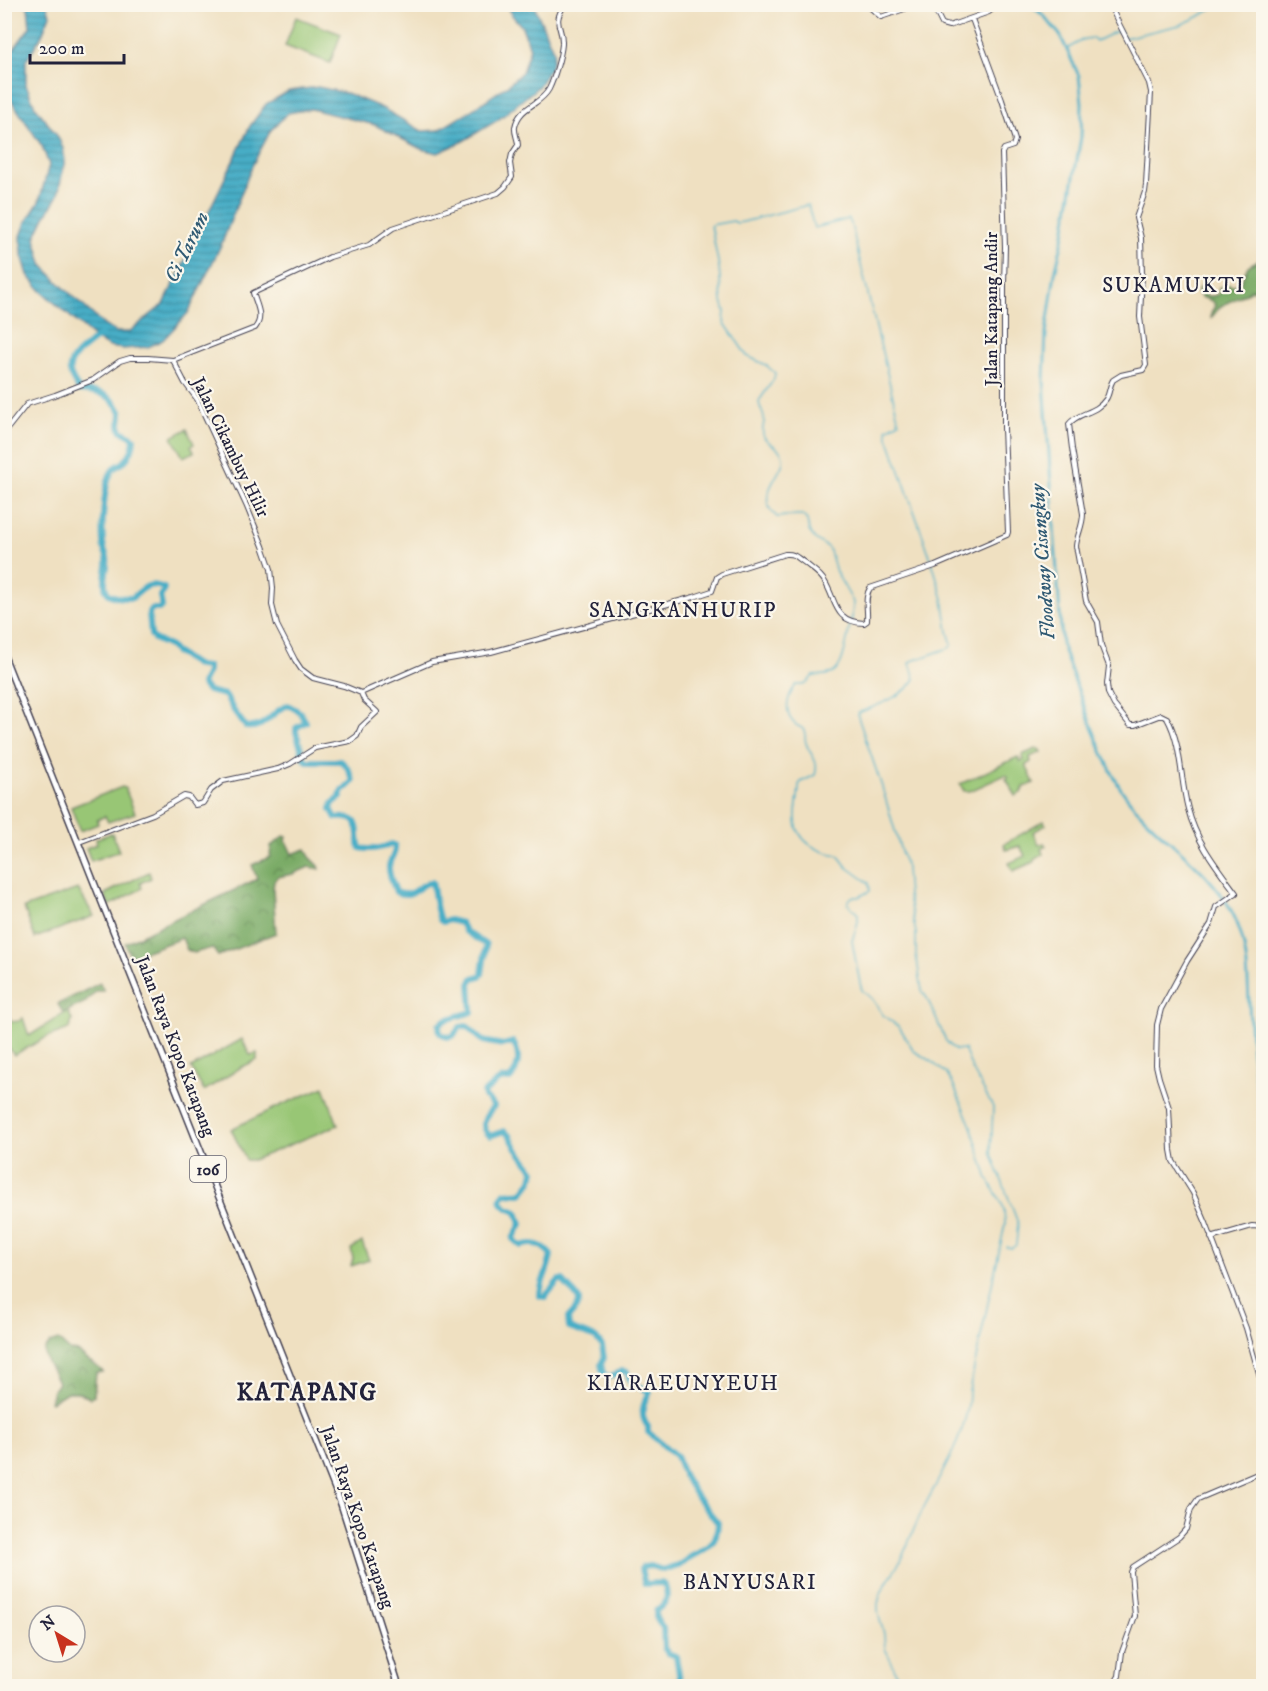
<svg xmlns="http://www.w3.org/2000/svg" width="1268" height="1691" viewBox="0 0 1268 1691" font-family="'IM FELL DW Pica',serif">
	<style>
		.green { fill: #98c674; stroke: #5d7458; stroke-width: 1.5 }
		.forest { fill: url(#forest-crowns); stroke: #4e6650; stroke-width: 1.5 }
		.water { fill: url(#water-rules); stroke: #346880; stroke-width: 1.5 }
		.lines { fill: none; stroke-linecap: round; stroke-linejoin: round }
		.stream { stroke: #46adc6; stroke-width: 1.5 }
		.canal { stroke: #46adc6; stroke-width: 3 }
		.river { stroke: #46adc6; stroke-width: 6 }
		.tertiary-casing { stroke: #413e4f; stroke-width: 6 }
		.primary-casing { stroke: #413e4f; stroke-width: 8 }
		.tertiary { stroke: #fff; stroke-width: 4 }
		.primary { stroke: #fff; stroke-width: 5 }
		.labels { text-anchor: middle; stroke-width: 4.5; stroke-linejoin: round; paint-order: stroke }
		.shield { fill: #fbf7ec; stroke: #636270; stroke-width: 1.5 }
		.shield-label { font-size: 16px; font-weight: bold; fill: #22223b }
		.street-label { font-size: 18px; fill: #22223b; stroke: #fbf7ec }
		.water-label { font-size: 20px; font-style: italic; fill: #305a73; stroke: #fbf7ec }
		.quarter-label { font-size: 21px; letter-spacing: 1.5px; fill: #22223b; stroke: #fbf7ec }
		.district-label { font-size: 24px; font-weight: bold; letter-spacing: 1.5px; fill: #22223b; stroke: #fbf7ec }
	</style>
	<defs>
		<pattern id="forest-crowns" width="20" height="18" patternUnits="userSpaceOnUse" patternTransform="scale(1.5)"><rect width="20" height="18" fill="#7aab66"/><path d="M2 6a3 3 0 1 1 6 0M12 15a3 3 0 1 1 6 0" fill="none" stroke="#648b55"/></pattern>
		<pattern id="water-rules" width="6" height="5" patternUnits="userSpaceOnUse" patternTransform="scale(1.5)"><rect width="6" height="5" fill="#46adc6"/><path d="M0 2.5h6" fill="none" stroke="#3a8ca2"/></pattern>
	</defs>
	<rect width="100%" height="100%" fill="#fbf7ec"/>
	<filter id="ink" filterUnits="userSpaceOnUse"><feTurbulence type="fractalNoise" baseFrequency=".0167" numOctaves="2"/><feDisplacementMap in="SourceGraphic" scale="12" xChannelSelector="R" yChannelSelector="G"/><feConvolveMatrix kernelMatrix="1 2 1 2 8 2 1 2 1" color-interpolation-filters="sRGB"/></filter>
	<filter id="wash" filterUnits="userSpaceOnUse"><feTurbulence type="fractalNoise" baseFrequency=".008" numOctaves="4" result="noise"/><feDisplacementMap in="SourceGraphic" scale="24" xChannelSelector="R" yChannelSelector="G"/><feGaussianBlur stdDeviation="1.35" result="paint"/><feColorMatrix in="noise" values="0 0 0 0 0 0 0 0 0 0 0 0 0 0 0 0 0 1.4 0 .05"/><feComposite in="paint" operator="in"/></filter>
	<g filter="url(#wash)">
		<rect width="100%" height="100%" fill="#efe0c1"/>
		<path class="green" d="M296,17L341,34L330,63L285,46Z
			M187,429L194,444L191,446L194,452L183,457L172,437Z
			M1036,749H1039L1041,752L1030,757L1031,762L1026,765L1034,783L1024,787L1022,792L1016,796L1006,779L1008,778V776L1005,775L970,791H964L960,784L1018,757L1021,762L1024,760L1022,755Z
			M122,787L125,788L135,813L108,822L105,816L97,820L98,824L80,831L71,807Z
			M1044,821L1046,825L1033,832L1039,845L1044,843L1046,846L1041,849L1043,854L1034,860V862L1013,871L1009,863L1025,856L1020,846L1006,850L1004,844Z
			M112,833L119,851L91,861L86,848L97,844L96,839Z
			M149,872L151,878L140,883L142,888L139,890L109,906L105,894Z
			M78,889L94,916L35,938L24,908Z
			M5,1003L11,1022L19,1021L23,1018L29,1036L68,1011L72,1020L70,1028L66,1030L47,1037L14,1055L5,1043Z
			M242,1039L250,1055L257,1053V1060L240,1068L204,1091L191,1068Z
			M324,1087L338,1125L253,1160H246L231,1129L286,1103Z
			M362,1242L369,1260L351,1266L353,1259L351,1249Z"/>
		<path class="forest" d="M1263,257V287L1250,291L1221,306L1211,318V314L1215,305L1212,301L1201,297L1198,292L1199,288L1207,296H1213L1219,294V288L1229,284L1232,286L1240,283L1248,266Z
			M284,836L287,837L286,841L292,854L306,849L310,857L319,866L320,869L309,867L293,874L278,877L274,881L273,889L276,933L218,956L212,948L194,953L187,950L182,938L130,957L125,943L257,879L252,865L270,857L271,846Z
			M100,983L104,991H96L86,1002L63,1013L58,1004Z
			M58,1340L70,1351L79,1352C85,1360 96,1364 103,1372L96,1373L94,1395L90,1398L78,1392H67L51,1402L50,1401L53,1390L58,1383C54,1371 44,1363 44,1350L50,1343Z"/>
		<path class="water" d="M25,5H47L50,15L42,35L26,61V85L35,106L58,137L63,148L65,160L58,195L45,217L35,238L42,264L59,283L105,326L116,332H129L164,304L250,126L266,104L289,91L318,87L346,93L382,108L422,131L439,130L467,113L508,85L522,72L530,48L522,27L511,14L508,5H534L554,52L551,67L538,87L498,120L460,143L438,153L421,149L375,125L311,109L288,113L271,130L252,166L222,243L188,313L163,340L148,347L123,349L109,347L97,340L41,291L28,275L22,255L21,236L26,222L39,202L49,165L42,146L10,99L4,75L7,62L13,50L30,27L28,7Z"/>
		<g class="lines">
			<path class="stream" d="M1067,49L1084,39L1093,38L1096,41L1119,30L1124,38L1180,25L1198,17L1219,4
				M899,1686C898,1679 896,1672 893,1665C891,1659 887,1654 885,1648C884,1642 885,1636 883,1630C880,1621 877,1614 878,1604C880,1589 892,1576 899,1563C908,1546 914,1527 923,1509C940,1476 970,1429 969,1391L1005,1224L1004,1210L1002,1204L988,1179L971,1126L953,1084L946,1073L928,1059L914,1051L900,1028L883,1015L873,1000L862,990L860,983L852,941L858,922V914L848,904V900L852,897H858L870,891L869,883L847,867L838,855C818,852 797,842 796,820C795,809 799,797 799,785L801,782L815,775C820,760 810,756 806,743C804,738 807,734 803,729C800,726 798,727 795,724C783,714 787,696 796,685C809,685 804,685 813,676C819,675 827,676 833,673C846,665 847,631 852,617V619L853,602L836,572L830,551L827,547L815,539L809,531L807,520L802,515H798L777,517C751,496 787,471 783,457C781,447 769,445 764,437C760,430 765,425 764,418C763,412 759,407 759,401L774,379L775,373L766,365L747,356L724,322L725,311L722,301L719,267L711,225L733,221L737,223L743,222L808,205L814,228L849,219L851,224L899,422L887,429L888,437L932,562L943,599L948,631L952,645L949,648L912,661L910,663L915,679C905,696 876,706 858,713V717L882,787L906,868L908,896L916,933V954L922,991L927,998L946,1041L955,1050L964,1049L973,1071L993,1107L991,1152L1018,1223L1016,1245L1012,1248L1006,1247"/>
			<path class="canal" d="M1030,4L1044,16L1060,35L1079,76L1082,103L1081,137L1063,239L1055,273L1046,333L1044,381L1062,645C1071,673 1082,700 1092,727C1100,747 1109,770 1121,789C1151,835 1209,864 1233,914C1247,942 1248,972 1249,1003C1251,1040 1252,1079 1264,1115"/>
			<path class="river" d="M101,334C92,343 67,356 70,372C71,378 76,384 79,390C100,392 111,393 121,413C119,435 118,428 134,438C134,448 130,456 123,463C119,465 114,467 112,471C103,486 101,533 104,549C105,552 107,555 107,558C109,568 100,586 109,594C115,598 125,598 132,598C144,588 148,581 164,588L163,593L160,596L162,606L159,609H152L149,613L151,635L154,639L171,647L175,652L198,666L208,667V671L202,684L208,691L225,695L234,711L246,727C267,729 270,712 288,705L300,712L306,722L296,728V732L304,758L307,761H340C347,764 351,774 353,781C349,786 344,789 340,794L341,797L333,803L331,809L336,818C366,816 354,830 360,848C372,851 382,848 392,844L395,846C396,854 390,859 389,866C388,875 394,885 396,892C414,900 418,883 432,882C435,895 435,907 440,920L443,922L449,920L461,923L465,931L486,945L482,974L480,976L473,978L470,984L472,1012L445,1020L439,1025L440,1033L447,1037L453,1036L460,1027L467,1026L483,1041L503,1045L513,1042C521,1055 519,1069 510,1079C499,1077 493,1085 484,1093L485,1097L494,1106C486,1115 478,1125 490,1136L504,1131L510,1136L517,1149L534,1171L532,1180L521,1194L505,1193L501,1198L502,1203L507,1208L517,1212L521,1224L513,1239L521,1246C533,1242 542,1244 551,1255C549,1269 540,1282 540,1296L545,1297L559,1280H563C567,1289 583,1296 578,1305C576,1310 571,1314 568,1318L569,1328L596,1338L602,1346L604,1358L601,1364L603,1373L609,1377L622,1371L627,1372L631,1382L650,1392C644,1402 640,1411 645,1422C649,1430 648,1422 648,1432L676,1456L684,1476L697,1497L718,1523C717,1542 711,1547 694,1555C688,1558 691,1557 686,1561C680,1565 670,1567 663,1570L651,1566L643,1567L641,1569L645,1584L661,1583L665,1585C669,1599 667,1602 656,1611V1617L663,1628L664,1648L668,1653L676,1656L681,1686"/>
		</g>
	</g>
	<g filter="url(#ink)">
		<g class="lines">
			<defs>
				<path id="tertiary" d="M866,4L881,17L919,4
					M932,4L942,24L949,26L989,12L999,4
					M1109,4L1149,83L1151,92L1146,184L1145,192L1136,218L1141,238L1142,274L1140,317L1146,365L1143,370L1121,375L1113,380C1109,386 1110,393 1106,399C1096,414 1078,412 1069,424L1072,449L1083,514C1083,526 1077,535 1076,546L1086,601L1098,622L1101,645L1109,666L1107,684L1108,693L1114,705L1130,725H1135L1161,715L1167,718C1182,745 1180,779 1188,809C1196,841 1216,866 1236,893L1216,907L1211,924L1187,961L1161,1009L1157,1025L1156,1065L1159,1078L1169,1108L1171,1150L1173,1161L1193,1193L1206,1223L1246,1328L1264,1392
					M173,360L255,328C264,317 257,306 253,293L330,257L369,245L393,228L498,193L505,187L512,177L510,163L512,154L518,145C518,139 514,133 515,127C519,106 541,105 549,89C554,79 561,56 562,44C563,25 551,25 565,4
					M173,360L185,383L197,399L247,507L263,546L271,569L273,588L272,605L277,625L295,660L301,669L313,678L344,686L361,693
					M4,433L27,404L55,395L93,380L120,361L130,358H148L173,360
					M361,693L432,662L491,652L694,597L712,591L717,577L722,574L785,554C795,553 797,558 805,563C813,570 820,573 825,582C837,602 834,622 864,623L867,621C868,610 864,597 870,588L935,566L1007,535L1008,532L1004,428V283L1005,247L1002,153L1004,149L1013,146L1015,140L1002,100L972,19
					M79,842L153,814L184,796L189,797L195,805L203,803L211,790L223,781L278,769L290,764L315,748L350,741L357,736L361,727L377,712L364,700L361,693
					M1211,1238L1252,1226L1264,1227
					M1113,1686L1119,1676L1122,1652L1135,1616L1131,1572L1133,1567L1179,1537L1186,1529L1191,1509L1198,1499L1264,1471"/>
				<path id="primary" d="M4,656L341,1504L399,1686"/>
			</defs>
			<use href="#tertiary" class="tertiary-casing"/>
			<use href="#primary" class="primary-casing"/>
			<use href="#tertiary" class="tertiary"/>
			<use href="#primary" class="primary"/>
		</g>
	</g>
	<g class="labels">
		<rect class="shield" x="190" y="1156" width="36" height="26" rx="4.5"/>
		<g class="shield-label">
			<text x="208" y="1175">106</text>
		</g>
		<g class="street-label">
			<text transform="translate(991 309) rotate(-90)" y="6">Jalan Katapang Andir</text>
			<text transform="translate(231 447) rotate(64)" y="6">Jalan Cikambuy Hilir</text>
			<text transform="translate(176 1046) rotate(69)" y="6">Jalan Raya Kopo Katapang</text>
			<text transform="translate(358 1517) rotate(71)" y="6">Jalan Raya Kopo Katapang</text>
		</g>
		<g class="water-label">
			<text transform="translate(186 247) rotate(-64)" y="7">Ci Tarum</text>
			<text transform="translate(1042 562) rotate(-94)" y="7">Floodway Cisangkuy</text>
		</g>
		<g class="quarter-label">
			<text x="1174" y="292">SUKAMUKTI</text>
			<text x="683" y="617">SANGKANHURIP</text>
			<text x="683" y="1390">KIARAEUNYEUH</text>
			<text x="750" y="1589">BANYUSARI</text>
		</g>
		<g class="district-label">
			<text x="307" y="1400">KATAPANG</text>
		</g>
	</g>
	<rect width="1268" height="1691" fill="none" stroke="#fbf7ec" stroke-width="24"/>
	<g transform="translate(57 1634) rotate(322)"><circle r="28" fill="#fbf7ec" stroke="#a4a2a5" stroke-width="1.5"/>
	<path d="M0-4.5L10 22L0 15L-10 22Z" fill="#c8321e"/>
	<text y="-9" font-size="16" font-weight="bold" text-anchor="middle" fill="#22223b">N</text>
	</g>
	<path d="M30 54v9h94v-9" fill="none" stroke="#22223b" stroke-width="3"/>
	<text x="39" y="54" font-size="18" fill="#22223b" stroke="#fbf7ec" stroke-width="4.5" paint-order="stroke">200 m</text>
</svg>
